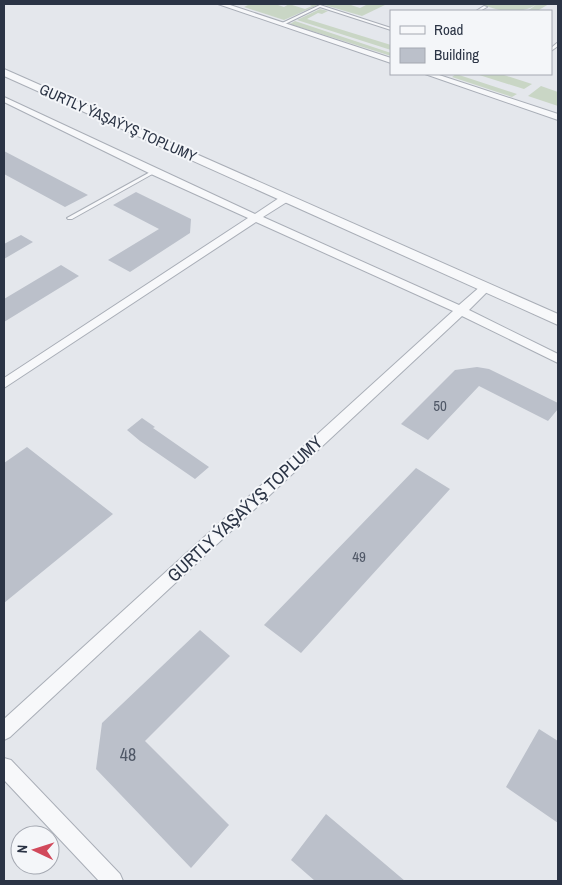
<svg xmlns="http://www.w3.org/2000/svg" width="562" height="885" viewBox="0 0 562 885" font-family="'Archivo Narrow',sans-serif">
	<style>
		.green { fill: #c9d6c5 }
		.building { fill: #bbc0ca }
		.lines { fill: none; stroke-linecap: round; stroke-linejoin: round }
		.service-casing { stroke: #a9aeb7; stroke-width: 2 }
		.minor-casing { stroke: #a9aeb7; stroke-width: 2 }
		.tertiary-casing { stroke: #a9aeb7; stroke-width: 2 }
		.service { fill: #f7f8fa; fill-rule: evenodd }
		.minor { fill: #f7f8fa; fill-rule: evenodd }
		.tertiary { fill: #f7f8fa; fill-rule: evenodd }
		.labels { text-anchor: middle; stroke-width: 4; stroke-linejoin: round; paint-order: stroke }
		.far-street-label { font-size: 15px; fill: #2b3445; stroke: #f4f6f9 }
		.number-label { font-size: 15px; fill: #4f5766 }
		.street-label { font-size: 18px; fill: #2b3445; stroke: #f4f6f9 }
		.near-number-label { font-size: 18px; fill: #4f5766 }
	</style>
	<rect width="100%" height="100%" fill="#e4e7ec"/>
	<path class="green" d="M250,4H275L284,7L289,4L305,9L312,6L307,4H320L284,20L244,7Z
		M321,4H353L351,5L360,8L366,5L363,4H387L362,16Z
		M478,4H549L537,11H527L536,5C515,17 497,9 478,4Z
		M320,9L328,11L322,14L318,13L307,19L391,45V50L297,20Z
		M295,21L391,53V56L290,24Z
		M456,74L517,94L512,97L452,77Z
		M476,74H501L532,84L524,89Z
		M541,86L558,92V106L528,96Z"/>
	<path class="building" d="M4,151L88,195L65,207L4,174Z
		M136,192L191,219L190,233L130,272L108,260L159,229L113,205Z
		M21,235L33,242L4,259V244Z
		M61,265L79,276L4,322V299Z
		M477,367L489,369L558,403V409L548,421L479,386L428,440L401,424L455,370Z
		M142,418L155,427L153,428L209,467L195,479L140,441L127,430Z
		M27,447L113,514L4,603V463Z
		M416,468L450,489L301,653L264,625Z
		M200,630L230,656L145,741L229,825L191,868L96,769L102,723Z
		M539,729L558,741V823L506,787Z
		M326,814L405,881H315L291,860Z"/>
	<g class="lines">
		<defs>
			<path id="service" d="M320,5L391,28V30L320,7L283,25L280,24Z
				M484,6L487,7L480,11H476Z
				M557,43H558V46L551,51V48Z
				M152,171L156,172L72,219H68L67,218Z"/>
			<path id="minor" d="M218,4H227L391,58V63Z
				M425,74H436L558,114V120Z
				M4,97L255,214L282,196H290V200L263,217L459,305L482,285H490V289L469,310L558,354V363L462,316L10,737L4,740V719L453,311L256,222L4,388V378L248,218L151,174L4,102Z
				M4,758L11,760L120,874L123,881H99L4,780Z"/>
			<path id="tertiary" d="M4,69L558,314V325L4,76Z"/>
		</defs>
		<use href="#service" class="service-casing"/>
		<use href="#minor" class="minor-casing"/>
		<use href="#tertiary" class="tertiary-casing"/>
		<use href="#service" class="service"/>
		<use href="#minor" class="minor"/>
		<use href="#tertiary" class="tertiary"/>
	</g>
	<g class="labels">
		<g class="far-street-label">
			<text transform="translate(118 123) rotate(24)" y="5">GURTLY ÝAŞAÝYŞ TOPLUMY</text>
		</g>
		<g class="number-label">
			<text x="440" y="411">50</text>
			<text x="359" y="562">49</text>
		</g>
		<g class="street-label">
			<text transform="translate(245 509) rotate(-43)" y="6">GURTLY ÝAŞAÝYŞ TOPLUMY</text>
		</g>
		<g class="near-number-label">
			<text x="128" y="761">48</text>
		</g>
	</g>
	<rect width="562" height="885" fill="none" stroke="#2b3445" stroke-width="10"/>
	<rect x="390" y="10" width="162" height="65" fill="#f4f6f9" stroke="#a4a8b1"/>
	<rect x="400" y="26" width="25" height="8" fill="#f7f8fa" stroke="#a4a8b1"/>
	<text x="434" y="35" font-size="15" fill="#2b3445">Road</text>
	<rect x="400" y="48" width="25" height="15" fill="#bbc0ca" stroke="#a4a8b1"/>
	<text x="434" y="60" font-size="15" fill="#2b3445">Building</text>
	<g transform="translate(35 850) rotate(274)"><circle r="24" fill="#f4f6f9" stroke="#a4a8b1"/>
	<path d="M0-4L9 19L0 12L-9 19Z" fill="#d1495b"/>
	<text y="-8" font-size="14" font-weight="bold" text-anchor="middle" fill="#2b3445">N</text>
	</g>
</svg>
